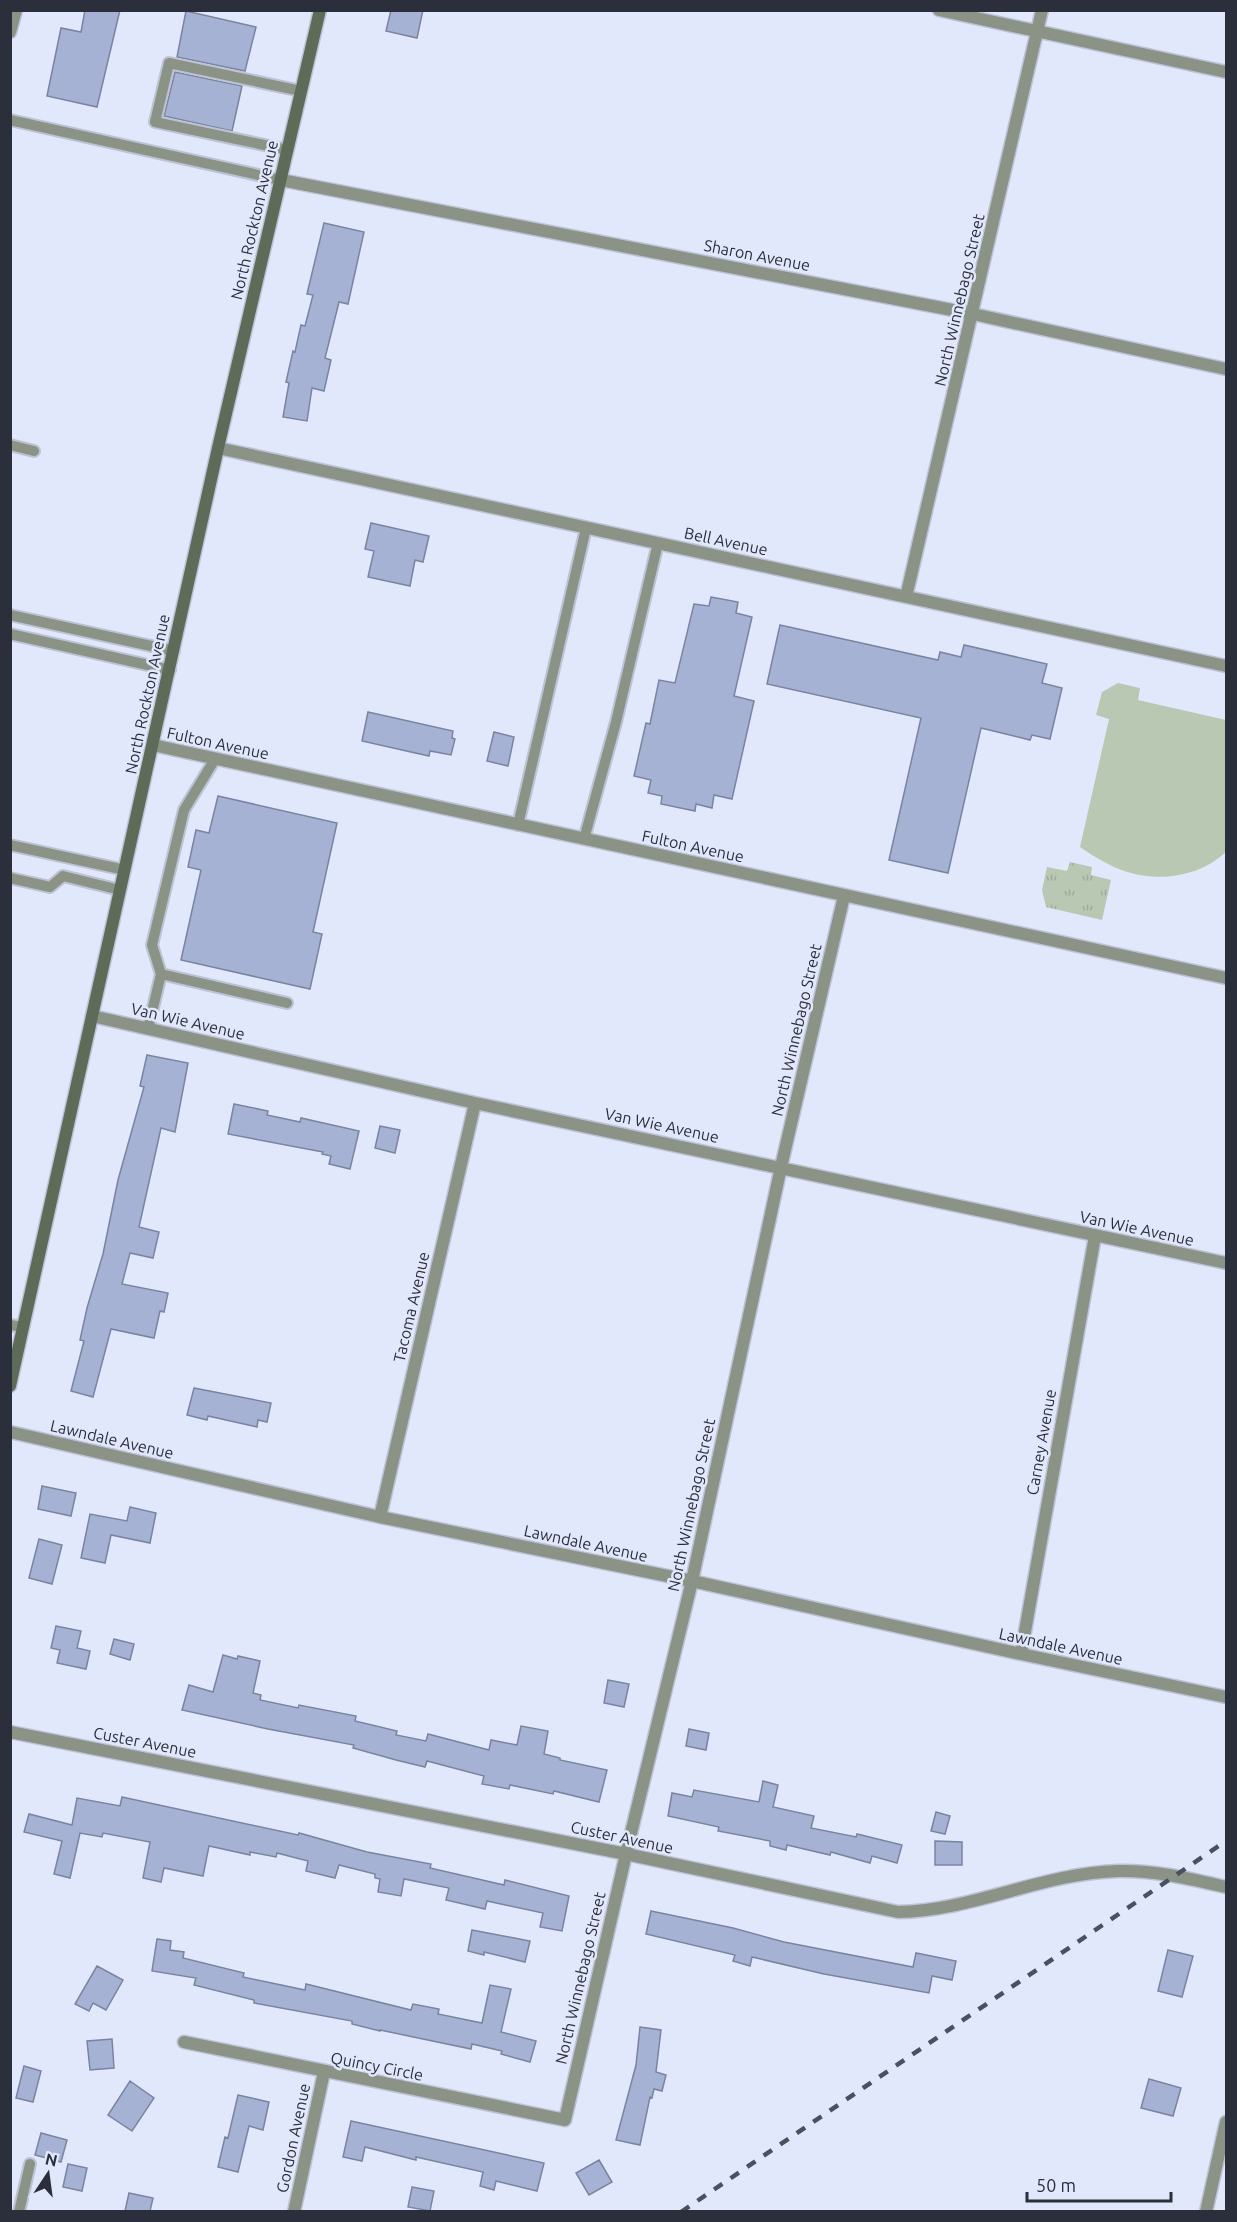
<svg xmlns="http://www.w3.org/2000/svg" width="1237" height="2222" viewBox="0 0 1237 2222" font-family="Ubuntu,sans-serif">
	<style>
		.grass { fill: url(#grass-tufts) }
		.pitch { fill: #b9c8b3 }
		.building { fill: #a6b2d4; stroke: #7a84a1; stroke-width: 1.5 }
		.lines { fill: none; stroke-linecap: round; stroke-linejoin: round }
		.service-casing { stroke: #bdc3d5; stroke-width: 14 }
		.minor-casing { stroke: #bdc3d5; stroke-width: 15 }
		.tertiary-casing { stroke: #bdc3d5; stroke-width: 15 }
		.secondary-casing { stroke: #bdc3d5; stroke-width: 15 }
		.service { stroke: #8a9386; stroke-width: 10 }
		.minor { stroke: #8a9386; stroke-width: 12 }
		.tertiary { stroke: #8a9386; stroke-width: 12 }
		.secondary { stroke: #5d6b58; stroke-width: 12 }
		.rail { stroke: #4c505e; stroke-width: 4.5; stroke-dasharray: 10 10; stroke-linecap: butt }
		.labels { text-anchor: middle; stroke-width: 5; stroke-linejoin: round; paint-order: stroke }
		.street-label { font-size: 16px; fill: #2b2f3b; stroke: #e2e8fc }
	</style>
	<defs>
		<pattern id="grass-tufts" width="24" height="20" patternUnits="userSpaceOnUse" patternTransform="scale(1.5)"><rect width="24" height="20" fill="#b9c8b3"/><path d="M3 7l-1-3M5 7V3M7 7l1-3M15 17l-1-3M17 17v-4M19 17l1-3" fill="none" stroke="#9fac9b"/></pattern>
	</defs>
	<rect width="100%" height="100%" fill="#e2e8fc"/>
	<path class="grass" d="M1070,862L1092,867L1091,875L1111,880L1102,920L1046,907L1042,890L1047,867L1067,871Z"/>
	<path class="pitch" d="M1118,683L1140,688L1138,700L1226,720V852C1195,881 1145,884 1108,864C1098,859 1089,853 1080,847L1109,719L1096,715L1102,692Z"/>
	<path class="building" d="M85,10H120L97,107L47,96L61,28L81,32Z
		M391,10H423L417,38L386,31Z
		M186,11L256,27L245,71L177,57Z
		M175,72L242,86L232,131L164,116Z
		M324,223L364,232L348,304L339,302L325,358L331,360L324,391L312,388L307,421L283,417L289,383L286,382L293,351L295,352L301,325L305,326L313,295L307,294Z
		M371,523L429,536L423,562L415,560L410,586L368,577L374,551L365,549Z
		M711,597L738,602L736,613L752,617L734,696L754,701L732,799L714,795L712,808L696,804L695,811L661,804L662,796L648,793L651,780L634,776L646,723L650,724L659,680L675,683L694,604L709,606Z
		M780,625L938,660L940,652L961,657L964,645L1047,664L1042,683L1062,688L1050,739L1032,735L1030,740L981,728L948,873L889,860L921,718L767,684Z
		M368,712L453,731L452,738L455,739L451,755L430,751L429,756L362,741Z
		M494,732L514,737L508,766L487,761Z
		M218,796L337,823L313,932L322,934L310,989L181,960L201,870L188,867L196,830L209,833Z
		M147,1055L188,1063L175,1132L161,1128L139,1227L159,1232L153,1258L130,1253L122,1284L168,1293L164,1312L160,1311L154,1338L111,1329L93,1397L71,1391L84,1341L80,1340L87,1308L103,1254L118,1180L144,1087L140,1086Z
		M234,1104L268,1111L267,1115L300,1122L301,1118L359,1131L350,1169L329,1164L331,1156L322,1154L323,1152L228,1134Z
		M380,1126L400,1130L395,1153L375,1148Z
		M194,1388L271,1403L267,1422L258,1420L257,1427L208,1416L207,1420L187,1415Z
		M42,1486L76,1493L71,1516L38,1509Z
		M130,1507L156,1513L150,1543L111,1535L105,1563L81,1558L90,1514L127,1521Z
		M39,1539L62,1545L52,1584L29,1578Z
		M56,1626L81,1631L77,1648L90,1651L86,1669L57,1663L60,1650L51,1648Z
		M114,1639L134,1644L130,1660L110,1654Z
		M223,1655L237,1659L238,1656L260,1661L253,1693L261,1695L260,1700L298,1708L299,1705L356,1716L355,1721L397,1731L396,1735L426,1741L428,1734L489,1750L491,1740L517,1745L521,1726L548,1731L544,1754L560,1758V1760L607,1770L599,1802L554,1791L553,1794L510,1785L509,1789L482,1784L484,1776L427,1761L425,1767L396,1760L353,1748L354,1745L268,1729L182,1710L189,1685L213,1692Z
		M608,1680L629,1684L624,1707L604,1703Z
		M689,1729L709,1733L706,1750L686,1746Z
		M763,1781L778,1785L773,1807L814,1816L811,1828L856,1837L857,1834L902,1845L897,1863L872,1856L870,1863L831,1852L830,1855L787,1845L786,1850L770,1846V1841L718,1831L719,1827L668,1816L672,1793L692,1797L694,1790L759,1802Z
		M122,1797L298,1835L299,1833L367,1852L431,1864L430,1868L504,1885L505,1880L569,1896L562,1931L540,1927L543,1913L487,1901L485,1909L446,1900L449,1888L404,1879L401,1896L378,1892L380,1879L375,1878V1874L339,1865L335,1878L306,1871L308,1861L277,1853L276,1857L250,1852V1855L209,1846L203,1876L164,1868L161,1882L143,1878L150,1842L103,1833L102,1837L80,1833L70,1878L54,1874L62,1841L24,1832L29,1814L72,1825L77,1798L120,1806Z
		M936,1812L950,1816L945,1834L931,1831Z
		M935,1841L962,1842V1865H935Z
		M651,1911L733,1928L784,1942L913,1967L916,1953L956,1961L952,1980L932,1976L929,1993L824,1974L752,1957L750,1966L733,1961L735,1955L646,1934Z
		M472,1930L530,1941L525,1962L484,1952V1955L468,1951Z
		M157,1939L171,1941L170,1950L184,1952L183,1958L244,1973L243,1977L305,1990L306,1984L411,2010L413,2004L439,2009L438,2014L482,2023L490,1985L511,1989L501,2032L536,2041L530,2062L501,2054L502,2051L472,2044L471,2049L380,2030V2031L352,2024V2021L254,2003V2000L194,1985L196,1978L152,1971Z
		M1168,1950L1193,1956L1182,1997L1158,1991Z
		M97,1966L123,1980L106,2010L93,2003L89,2011L75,2004Z
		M640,2027L661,2030L656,2072L666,2075L662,2091L654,2089L652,2098L650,2097L640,2145L616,2140L636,2065Z
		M112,2039L114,2068L90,2070L87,2041Z
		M24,2066L41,2071L33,2102L16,2098Z
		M1149,2079L1181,2088L1173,2116L1141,2108Z
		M130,2081L154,2098L132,2131L108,2115Z
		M238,2095L269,2102L263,2130L249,2126L238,2172L218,2167L225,2137L228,2138Z
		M351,2121L544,2163L537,2191L496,2181L494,2190L480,2186L483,2172L416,2157V2160L365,2147L362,2161L343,2157Z
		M41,2133L67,2140L61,2162L35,2155Z
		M599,2160L612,2182L589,2195L576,2173Z
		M68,2164L87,2168L82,2191L63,2187Z
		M412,2187L434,2191L430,2211L408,2207Z
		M129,2193L153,2198L150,2211H125Z"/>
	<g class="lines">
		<defs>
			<path id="service" d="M10,120L281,180
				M288,150L155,122L169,63L301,91
				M10,445L34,451
				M10,615L174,651
				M10,634L170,670
				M518,825L586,528
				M584,839L616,722L658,543
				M10,845L125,870
				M10,878L50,887L63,876L120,890
				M161,974L287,1003
				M148,1029L161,974L152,945L184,810L215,759
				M10,1325L23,1327
				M19,2212L30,2164"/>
			<path id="minor" d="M939,10L1226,72
				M10,32L16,10
				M281,180L973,314L1226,369
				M218,448L1226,666
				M906,597L1042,10
				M153,745L1226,978
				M92,1016L475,1103L1226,1263
				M10,1432L380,1517L692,1581L1021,1654L1226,1697
				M380,1517L475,1103
				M1021,1654L1095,1236
				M184,2042L565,2120L626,1854L692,1581L781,1167L844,896
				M294,2212L324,2072
				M1206,2212L1226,2122"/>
			<path id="tertiary" d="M10,1732L626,1854L898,1912C972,1911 1043,1873 1118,1871C1155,1870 1191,1879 1226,1887"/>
			<path id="secondary" d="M10,1386L218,448L320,10"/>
		</defs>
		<use href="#service" class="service-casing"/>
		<use href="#minor" class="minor-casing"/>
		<use href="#tertiary" class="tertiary-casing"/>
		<use href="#secondary" class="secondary-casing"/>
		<use href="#service" class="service"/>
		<use href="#minor" class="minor"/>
		<use href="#tertiary" class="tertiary"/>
		<use href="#secondary" class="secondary"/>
		<path class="rail" d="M681,2212L1226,1841"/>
	</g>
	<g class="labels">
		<g class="street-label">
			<text transform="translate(254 220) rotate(-77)" y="6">North Rockton Avenue</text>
			<text transform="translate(757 255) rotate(11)" y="6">Sharon Avenue</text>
			<text transform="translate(959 300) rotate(-77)" y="6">North Winnebago Street</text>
			<text transform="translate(726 541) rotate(12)" y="6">Bell Avenue</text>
			<text transform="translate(147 694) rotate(-78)" y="6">North Rockton Avenue</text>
			<text transform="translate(218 743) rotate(12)" y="6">Fulton Avenue</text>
			<text transform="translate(693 846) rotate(12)" y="6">Fulton Avenue</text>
			<text transform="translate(188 1021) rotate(13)" y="6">Van Wie Avenue</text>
			<text transform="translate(796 1030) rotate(-77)" y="6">North Winnebago Street</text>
			<text transform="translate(662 1125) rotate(12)" y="6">Van Wie Avenue</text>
			<text transform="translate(1137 1228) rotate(12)" y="6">Van Wie Avenue</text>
			<text transform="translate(411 1307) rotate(-77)" y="6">Tacoma Avenue</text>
			<text transform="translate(112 1439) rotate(13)" y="6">Lawndale Avenue</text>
			<text transform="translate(1041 1442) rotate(-80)" y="6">Carney Avenue</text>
			<text transform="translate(691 1505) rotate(-78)" y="6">North Winnebago Street</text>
			<text transform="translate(586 1543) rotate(12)" y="6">Lawndale Avenue</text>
			<text transform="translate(1061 1646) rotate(12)" y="6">Lawndale Avenue</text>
			<text transform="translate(145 1742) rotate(11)" y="6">Custer Avenue</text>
			<text transform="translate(622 1837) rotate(12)" y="6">Custer Avenue</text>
			<text transform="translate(580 1978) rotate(-77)" y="6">North Winnebago Street</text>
			<text transform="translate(377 2066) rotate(11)" y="6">Quincy Circle</text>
			<text transform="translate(293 2138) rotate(-78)" y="6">Gordon Avenue</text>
		</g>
	</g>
	<rect width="1237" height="2222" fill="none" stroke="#2b2f3b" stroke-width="24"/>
	<g transform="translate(48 2174) rotate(13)" stroke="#e2e8fc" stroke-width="4.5" paint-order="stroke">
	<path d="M0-4.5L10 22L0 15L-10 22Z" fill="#2b2f3b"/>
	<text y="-9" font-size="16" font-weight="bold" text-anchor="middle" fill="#2b2f3b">N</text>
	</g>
	<path d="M1027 2192v9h144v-9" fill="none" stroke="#2b2f3b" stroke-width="3"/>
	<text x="1036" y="2192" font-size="18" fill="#2b2f3b" stroke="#e2e8fc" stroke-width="4.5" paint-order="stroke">50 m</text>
</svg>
